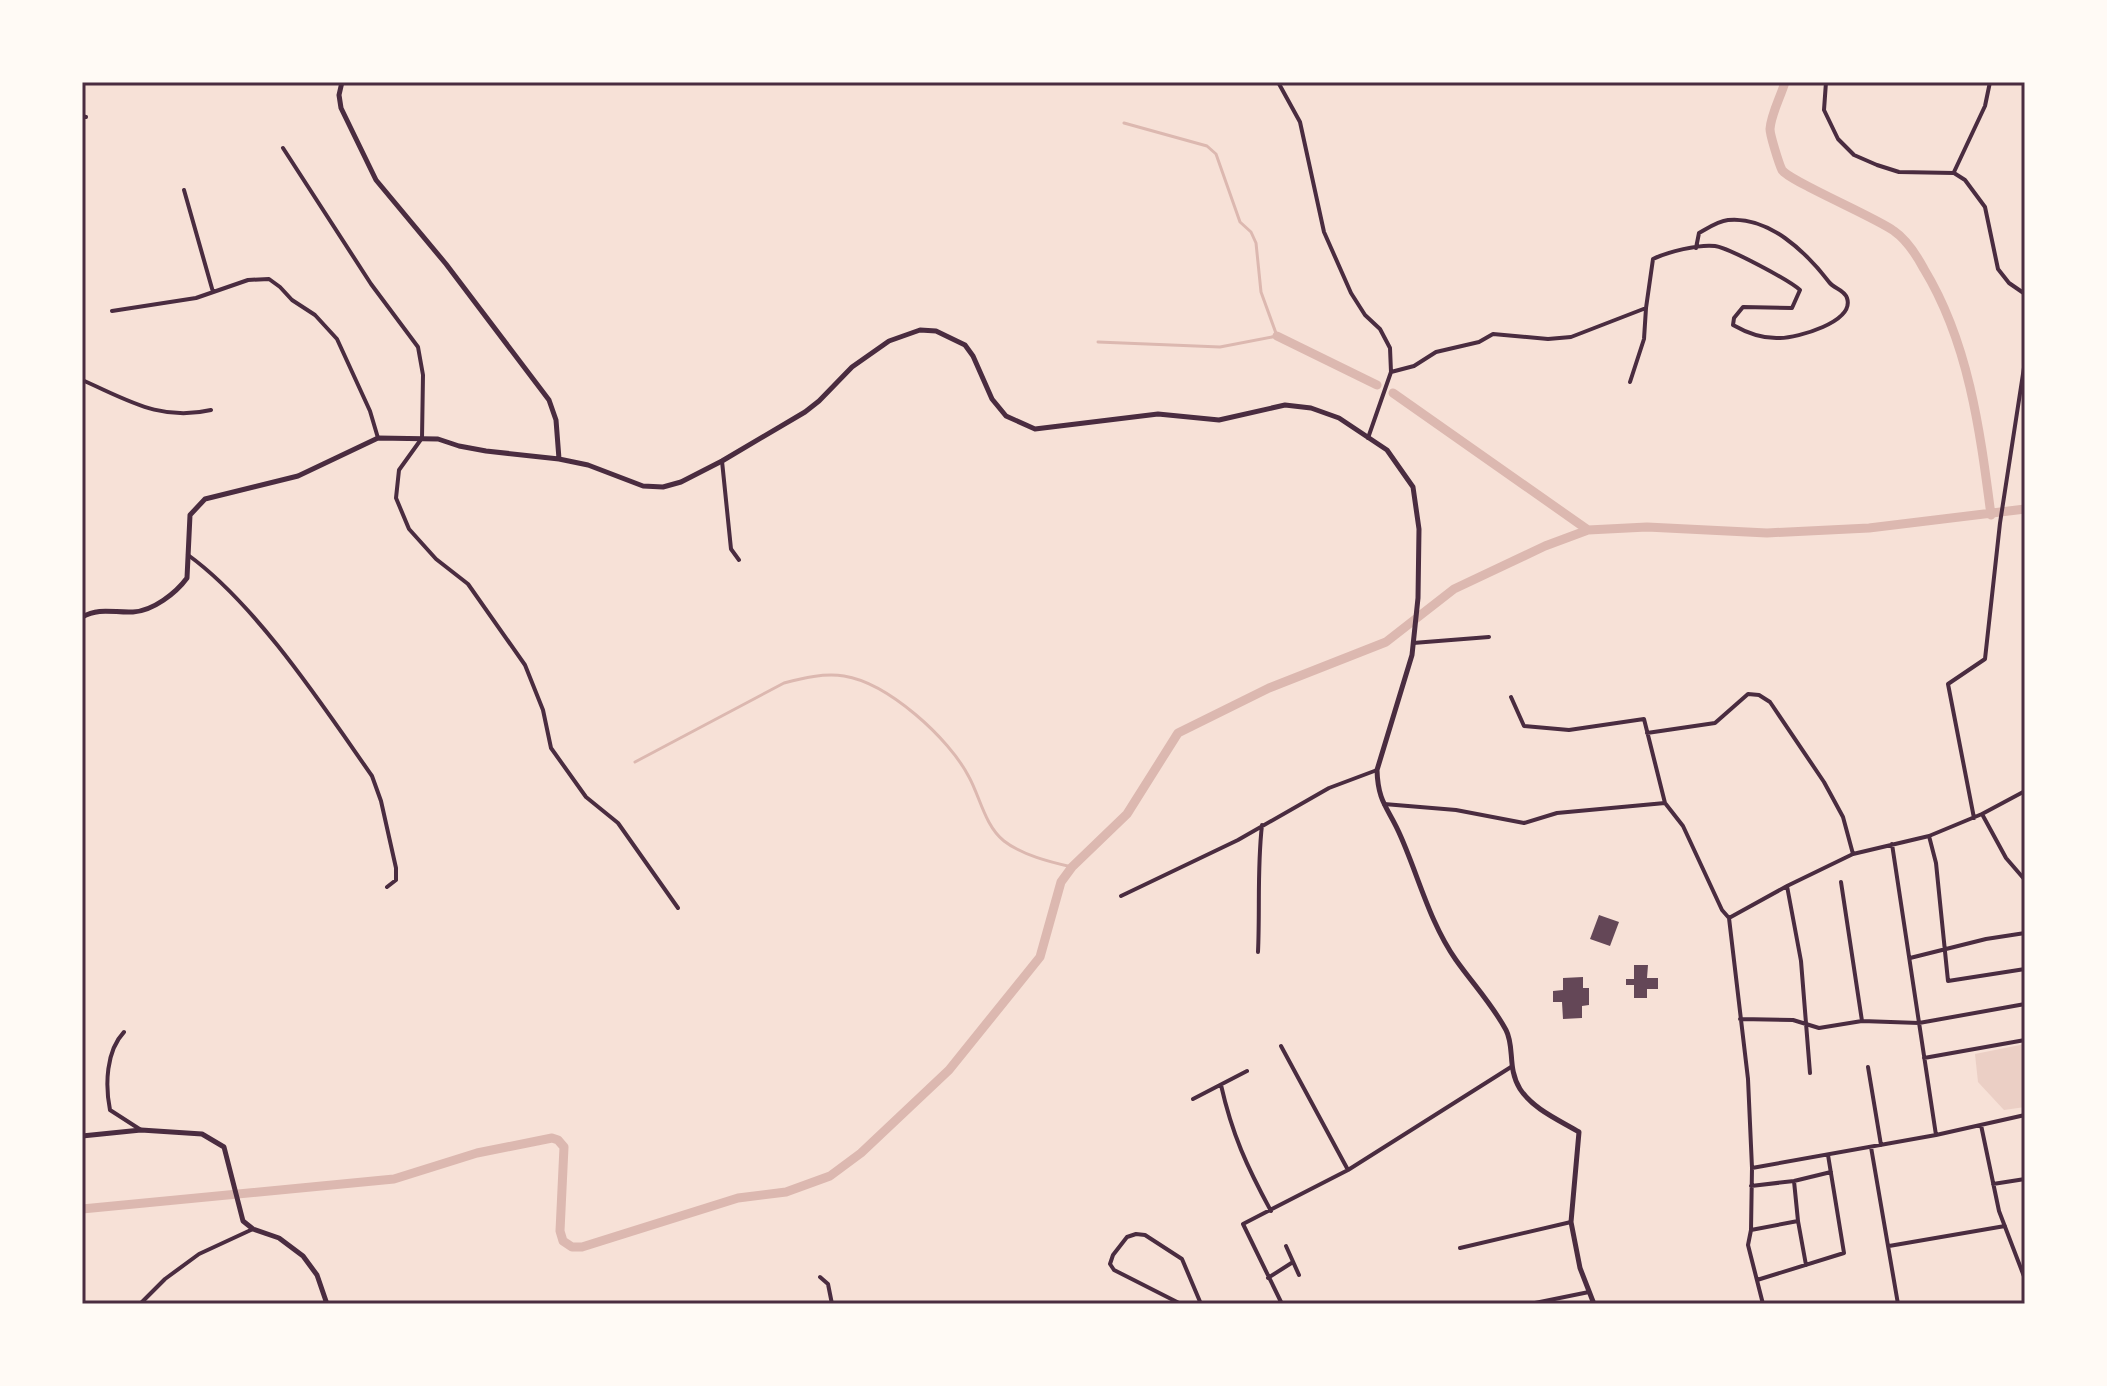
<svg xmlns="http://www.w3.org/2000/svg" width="2107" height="1386" viewBox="0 0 2107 1386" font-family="Ubuntu,sans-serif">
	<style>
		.green { fill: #ebcfc5 }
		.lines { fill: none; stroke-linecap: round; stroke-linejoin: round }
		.stream { stroke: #dcb8b0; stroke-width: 3 }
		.canal { stroke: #dcb8b0; stroke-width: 9 }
		.building { fill: #644757 }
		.minor { stroke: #4a2c40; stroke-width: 4 }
		.tertiary { stroke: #4a2c40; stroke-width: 5 }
		.neatline { fill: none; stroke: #4a2c40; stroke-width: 3 }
	</style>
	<rect width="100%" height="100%" fill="#f7e1d7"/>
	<path class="green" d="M2025,1044V1107L2004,1110L1978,1082L1975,1054Z"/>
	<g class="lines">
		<path class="stream" d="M1098,342L1220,347L1277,336L1261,292L1256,243L1251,232L1240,222L1216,154L1207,146L1124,123
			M635,762L784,683C803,678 824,673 844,676C888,683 949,738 969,777C980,797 985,826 1004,841C1022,855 1050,862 1072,867"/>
		<path class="canal" d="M1785,82C1781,96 1771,114 1770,129C1770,135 1779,164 1782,170C1789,181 1875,217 1894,231C1907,240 1917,256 1924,269C1969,343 1980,431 1991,515
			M1277,336L1377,385
			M1393,393L1588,530
			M82,1209L394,1179L477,1153L552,1138L558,1140L564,1147L560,1231L563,1241L572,1247H582L738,1198L786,1192L830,1176L861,1153L949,1070L1040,957L1061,882L1072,867L1127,814L1178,733L1269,688L1386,642L1454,589L1545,546L1588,530L1647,527L1767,533L1869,528L2025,509"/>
	</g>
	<path class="building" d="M1599,915L1619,922L1610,946L1590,939Z
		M1634,965H1648L1647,978H1658V989H1647V998H1634V985H1626V979H1634Z
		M1583,977V988H1589V1005L1582,1006V1018L1563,1019L1562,1002H1553V991L1563,990V978Z"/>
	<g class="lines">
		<path class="minor" d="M1278,82L1300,122L1324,232L1351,293L1365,315L1380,329L1390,348L1391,372L1368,438
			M1826,82L1824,110L1838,139L1854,155L1877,165L1899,172L1954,173L1965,180L1985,207L1998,269L2009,283L2025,294
			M82,116L86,117
			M283,148L371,284L418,347L423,375L422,438L399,470L396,498L409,529L436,559L468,584L525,665L543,710L551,748L586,797L618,823L678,908
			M1954,172L1985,106L1990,82
			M184,190L213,292
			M112,311L196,298L248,280L269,279L280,287L292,300L315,315L337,339L370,411L378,438
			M1391,372L1414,366L1436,352L1479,342L1493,334L1548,339L1571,337L1646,308L1653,259C1667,252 1699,244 1715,246C1729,248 1789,280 1800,290L1792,308L1743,307L1734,318L1733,325C1747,333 1763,339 1780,338C1797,338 1855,322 1847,298C1844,289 1834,289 1829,282C1806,252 1769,216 1728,220C1718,221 1708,228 1699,233L1696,248
			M82,380C126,399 160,422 211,410
			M1630,382L1644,339L1646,308
			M722,461L731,549L739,560
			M188,555C256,604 323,706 372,776L381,801L396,868V880L387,887
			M1413,643L1489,637
			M1511,697L1524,726L1569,730L1644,719L1665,803
			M1647,733L1715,723L1748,694L1759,695L1770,702L1824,782L1843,817L1853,854
			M1384,804L1456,810L1524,823L1557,813L1665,803L1683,826L1722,910L1729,918
			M1982,814L2006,858L2025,880
			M1974,818L1948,684L1985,659L2000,523L2025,361
			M1929,836L1936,863L1948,981L2025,969
			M1892,844L1936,1135
			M1841,882L1862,1021
			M1787,886L1801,961L1810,1073
			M1121,896L1238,840L1329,788L1377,770
			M1258,952C1260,909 1257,868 1262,825
			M1910,958L1986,939L2025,933
			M1740,1019L1793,1020L1819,1028L1862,1021L1919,1023L2025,1004
			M124,1032C106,1051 105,1085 110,1110L141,1130
			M1281,1046L1348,1170
			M1924,1058L2025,1040
			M1868,1067L1881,1145
			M1221,1085C1232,1134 1247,1167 1271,1211
			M1193,1099L1247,1071
			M1981,1125L1999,1211L2025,1279
			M1871,1147L1898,1304
			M1752,1168L1936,1135L2025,1115
			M1794,1181L1798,1221L1806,1265
			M1993,1184L2025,1179
			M1751,1186L1794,1181L1831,1172
			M1751,1230L1798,1221
			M1286,1246L1299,1275
			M1889,1246L2005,1226
			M1460,1248L1571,1222
			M820,1277L828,1284L832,1304
			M1268,1278L1293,1262
			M1757,1280L1844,1253L1828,1155
			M140,1304L165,1279L199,1254L253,1229
			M1181,1304L1114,1270L1110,1264L1113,1255L1127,1237L1136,1234L1145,1235L1182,1259L1201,1304
			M1282,1304L1243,1224L1348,1170L1511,1067
			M1530,1304L1589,1292
			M1763,1304L1748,1245L1751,1230L1752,1168L1748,1079L1729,918L1787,886L1853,854L1929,836L1982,814L2025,791"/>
		<path class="tertiary" d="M342,82L339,95L341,108L376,180L446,264L549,400L556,420L559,459
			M82,617C100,607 114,613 133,612C153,611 176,593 187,578L190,515L205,499L298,476L378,438L438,439L459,446L486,451L559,459L588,465L643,486L663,487L681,482L722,461L805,412L819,401L852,367L889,341L920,330L936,331L965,345L973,356L992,399L1006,416L1035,429L1158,414L1219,420L1285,405L1311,408L1339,418L1387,450L1413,487L1419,529L1418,598L1412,655L1377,770C1378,804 1389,808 1401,837C1419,878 1430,923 1456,960C1473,984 1492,1004 1506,1030C1515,1047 1507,1068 1520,1089C1533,1109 1559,1120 1579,1132L1571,1222L1580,1268L1594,1304
			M82,1136L141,1130L202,1134L224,1147L243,1221L253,1229L279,1238L303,1256L317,1275L327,1304"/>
	</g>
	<rect width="2107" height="1386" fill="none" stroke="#fffaf5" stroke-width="168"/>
	<rect x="84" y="84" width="1939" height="1218" class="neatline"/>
</svg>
